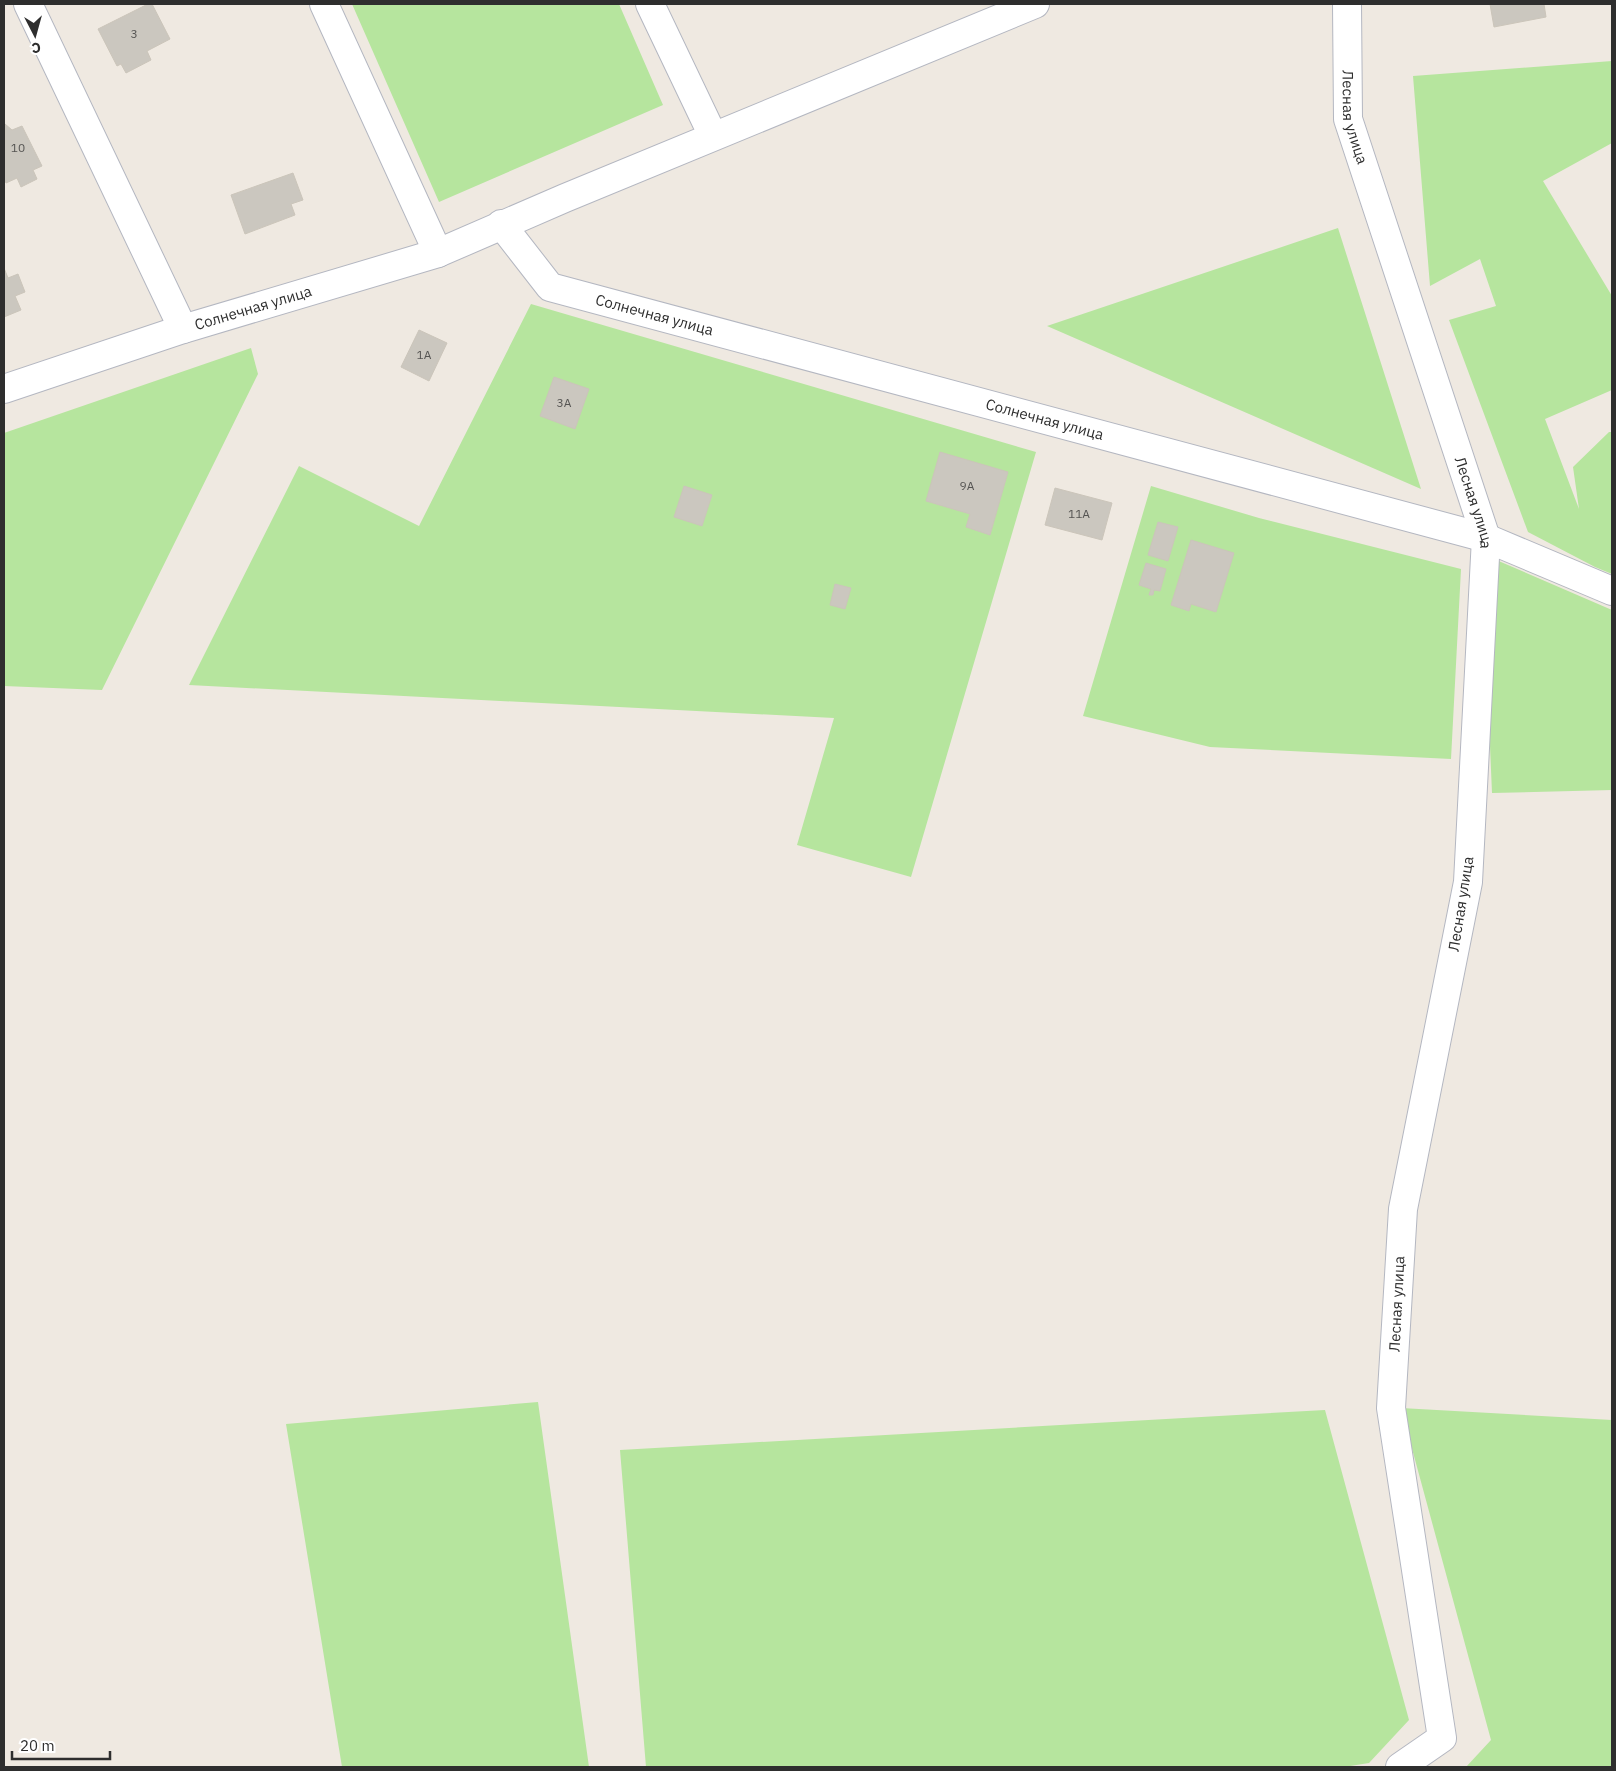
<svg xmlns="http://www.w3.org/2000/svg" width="1616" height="1771" viewBox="0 0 1616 1771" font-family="'IBM Plex Sans',sans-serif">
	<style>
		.green { fill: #b6e59e }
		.building { fill: #cbc7bf; stroke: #cbc5ba }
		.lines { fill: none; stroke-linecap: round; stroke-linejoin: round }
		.minor-casing { stroke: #b4b7c1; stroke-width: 30 }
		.minor { stroke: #fff; stroke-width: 28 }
		.labels { text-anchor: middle; stroke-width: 4; stroke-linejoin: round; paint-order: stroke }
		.number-label { font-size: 12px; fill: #555452 }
		.street-label { font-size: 15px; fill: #2e2e2e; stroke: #fff }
	</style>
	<rect width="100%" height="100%" fill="#efe9e1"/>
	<path class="green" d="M352,4H619L663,105L439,202Z
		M1612,61V143L1543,181L1612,296V390L1545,419L1579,509L1573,467L1609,432H1612V574L1595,567L1528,532L1449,320L1496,306L1480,259L1430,286L1413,76Z
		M1338,228L1421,489L1047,326Z
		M531,304L1036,452L911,877L797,845L834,718L189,685L299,466L419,526Z
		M251,348L258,374L102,690L4,686V433Z
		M1151,486L1259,518L1461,569L1451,759L1210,747L1083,716Z
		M1494,559L1612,610V790L1492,793L1488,699Z
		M538,1402L589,1767H342L286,1424Z
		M1401,1408L1612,1420V1767H1466L1491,1740Z
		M1325,1410L1409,1720L1369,1763L1344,1767H646L620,1450Z"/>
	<path class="building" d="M148,4H152L170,39L147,51L151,60L126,73L121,64L117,66L98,29Z
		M1490,4H1544L1546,17L1494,27Z
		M5,124L12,130L22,126L42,166L33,170L37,179L21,187L17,178L6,183L4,178Z
		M293,173L303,200L291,204L295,215L245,234L231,195Z
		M4,268L8,278L18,274L25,292L15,296L21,310L4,317Z
		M419,330L447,343L429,381L401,367Z
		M554,377L589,389L575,429L540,416Z
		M940,452L1008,472L990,535L966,527L970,514L926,501Z
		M684,486L712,495L702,526L674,517Z
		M1055,488L1112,503L1102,540L1045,525Z
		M1158,522L1178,527L1168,561L1148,555Z
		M1191,540L1234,553L1216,612L1191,604L1189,611L1171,605Z
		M1146,563L1166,569L1160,591L1154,590L1153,595H1149L1151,589L1139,585Z
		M835,584L851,588L845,609L830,605Z"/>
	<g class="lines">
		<defs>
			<g id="minor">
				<path d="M28,4L183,329"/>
				<path d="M324,4L438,253"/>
				<path d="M650,4L713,136"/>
				<path id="s1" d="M1347,4L1348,119L1486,538L1468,882L1403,1209L1391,1408L1442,1738L1400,1767"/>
				<path id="s2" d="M501,224L550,287L1486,538L1612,591"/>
				<path id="s3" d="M4,389L183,329L438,253L565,198L1035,4"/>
			</g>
		</defs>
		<use href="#minor" class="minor-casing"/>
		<use href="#minor" class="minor"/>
	</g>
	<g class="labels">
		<g class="number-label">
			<text x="134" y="38">3</text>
			<text x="18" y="152">10</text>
			<text x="424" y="359">1А</text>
			<text x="564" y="407">3А</text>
			<text x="967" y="490">9А</text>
			<text x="1079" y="518">11А</text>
		</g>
		<g class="street-label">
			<text dy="5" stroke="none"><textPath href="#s1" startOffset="114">Лесная улица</textPath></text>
			<text dy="5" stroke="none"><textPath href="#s3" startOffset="262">Солнечная улица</textPath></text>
			<text dy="5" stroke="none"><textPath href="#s2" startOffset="188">Солнечная улица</textPath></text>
			<text dy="5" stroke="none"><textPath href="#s2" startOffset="592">Солнечная улица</textPath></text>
			<text dy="5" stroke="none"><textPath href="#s1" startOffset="519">Лесная улица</textPath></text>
			<text transform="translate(1461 904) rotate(-81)" y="5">Лесная улица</text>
			<text transform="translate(1397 1304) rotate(-87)" y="5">Лесная улица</text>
		</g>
	</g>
	<rect width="1616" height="1771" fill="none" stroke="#2e2e2e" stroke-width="10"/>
	<g transform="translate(35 35) rotate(174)" stroke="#ffffff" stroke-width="4" paint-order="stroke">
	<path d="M0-4L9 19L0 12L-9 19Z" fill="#2e2e2e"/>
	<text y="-8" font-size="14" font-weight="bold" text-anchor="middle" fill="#2e2e2e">С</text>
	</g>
	<path d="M12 1751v8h98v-8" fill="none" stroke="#2e2e2e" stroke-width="2.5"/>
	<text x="20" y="1751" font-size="15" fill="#2e2e2e" stroke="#ffffff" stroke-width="4" paint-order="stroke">20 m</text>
</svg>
